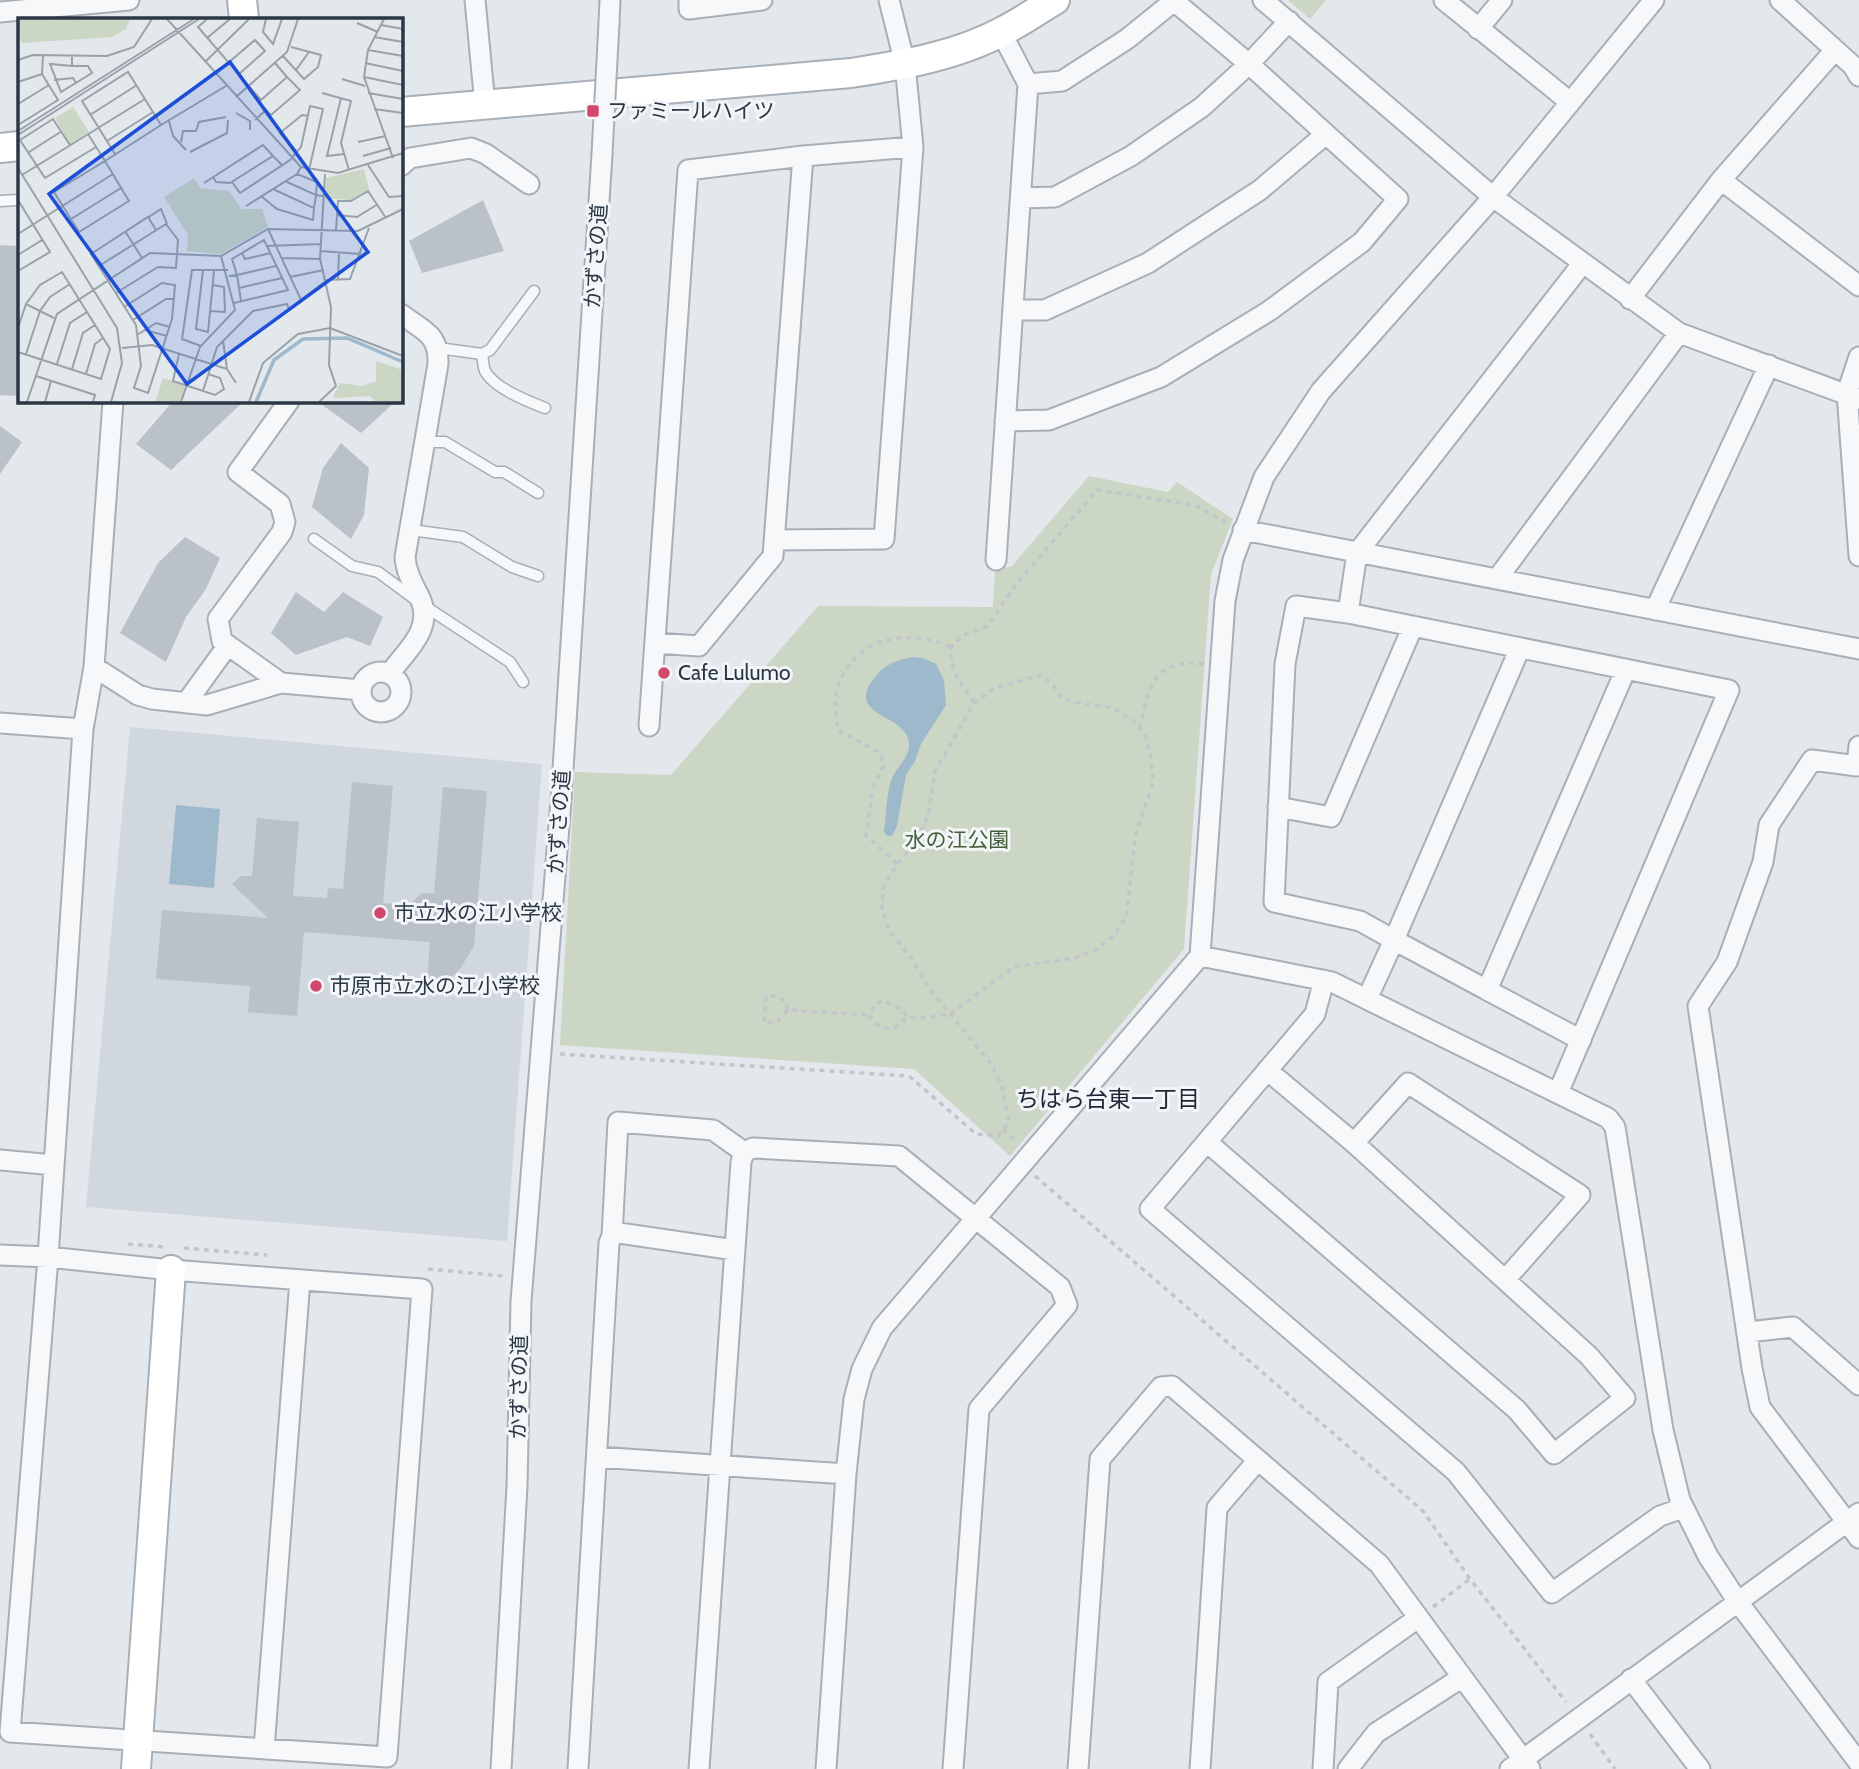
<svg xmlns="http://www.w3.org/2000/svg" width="1859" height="1769" viewBox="0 0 1859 1769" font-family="Cabin,'Noto Sans JP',sans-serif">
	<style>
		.built { fill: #d1d7de }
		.green { fill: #cbd6c4 }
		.water { fill: #9eb9cc }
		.building { fill: #bac1c9 }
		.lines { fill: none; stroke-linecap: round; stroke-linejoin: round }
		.lane-casing { stroke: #a8afb6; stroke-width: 13 }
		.street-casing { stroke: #a8afb6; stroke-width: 23 }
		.secondary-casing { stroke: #a8afb6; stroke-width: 32 }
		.path { stroke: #c1c6cb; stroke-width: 3.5; stroke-dasharray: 5 5; stroke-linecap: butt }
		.lane { stroke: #f6f8fa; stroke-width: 10 }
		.street { stroke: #f6f8fa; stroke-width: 19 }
		.secondary { stroke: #fff; stroke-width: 28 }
		.street-bridge-casing { stroke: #a8afb6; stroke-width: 23; stroke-linecap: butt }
		.street-bridge { stroke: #f6f8fa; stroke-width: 19 }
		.poi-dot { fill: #d1486c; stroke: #f3f6f9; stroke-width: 2.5 }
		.labels { text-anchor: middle; stroke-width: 6; stroke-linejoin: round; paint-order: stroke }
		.poi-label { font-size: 21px; fill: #2b3744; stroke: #f3f6f9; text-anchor: start }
		.street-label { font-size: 21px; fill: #2b3744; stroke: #f3f6f9 }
		.park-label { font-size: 21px; fill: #446038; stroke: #f3f6f9 }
		.neighbourhood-label { font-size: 23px; fill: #1d2835; stroke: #f3f6f9 }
		.inset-river { fill: none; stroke: #9eb9cc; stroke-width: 3.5 }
		.inset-road { fill: none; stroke: #99a1a9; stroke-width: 2 }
		.view { fill: #1d4ed8; fill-opacity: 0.15; stroke: #1d4ed8; stroke-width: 3.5 }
		.inset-edge { fill: none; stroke: #2b3744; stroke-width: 3.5 }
	</style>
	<rect width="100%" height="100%" fill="#e3e8ec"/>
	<path class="built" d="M130,727L542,764L507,1241L86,1207Z"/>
	<path class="green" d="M1288,0H1326L1310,19Z
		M1089,476L1168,492L1177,482L1233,519L1211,574L1184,949L1010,1156L914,1069L560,1045L575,772L671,775L818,606L993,607L995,568L1011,567Z"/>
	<path class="water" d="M912,657L923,658L936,664L944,680L946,705L921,744L915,761L906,775L897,826L892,836H887L884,832C886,816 886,794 892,778C897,767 908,759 909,745C910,714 846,718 872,681C883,665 894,661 912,657Z
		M176,805L220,809L214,888L169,884Z"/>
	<path class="building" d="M483,200L504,251L422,273L409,241Z
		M0,245L19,246V396L0,395Z
		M173,401H244L171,470L136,444Z
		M317,401H396L361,433Z
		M0,426L22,442L0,474Z
		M341,443L369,468L364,515L351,539L312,507L323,468Z
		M185,537L220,558L206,589L186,617L166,662L120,633L158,563Z
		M296,592L324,612L343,592L383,617L370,646L347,637L296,655L271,633Z
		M352,782L393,786L383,903L409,905L422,893L434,894L443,787L487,791L474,946L460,969L450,978L440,981L427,980L430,942L304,932L297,1016L248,1012L250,986L156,979L162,910L268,918L232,884L241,876H252L257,818L299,822L293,896L327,898L328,888L343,889Z"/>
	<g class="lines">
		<defs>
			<path id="lane" d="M0,201L19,200
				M438,348L482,354L490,350L534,291
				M482,354C483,359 483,366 485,371C494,388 527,401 545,408
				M423,442H445L495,472H504L538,493
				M411,530L463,537L512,567L538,576
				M314,539L352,566L378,572L423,605L510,662L523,682"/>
			<path id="street" d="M475,0L485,105
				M689,0V9L762,0
				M1263,0L1493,197L1679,333L1859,399
				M1444,0L1570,102
				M1780,0L1853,66L1859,76
				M0,12L129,0
				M609,23L610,0
				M1478,29L1502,0
				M1001,32L1028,84L1062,81L1127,39L1174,1L1249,64L1289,21
				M401,166L410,158L471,148L486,154L529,184
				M1721,180L1859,286
				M1021,198L1055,197L1131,156L1202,107L1249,64L1326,134
				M1630,299L1721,180L1835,50
				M1859,357L1847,393L1859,556
				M1005,421L1049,420L1161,377L1269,311L1362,242L1398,199L1326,134L1260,190L1148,263L1045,310H1013
				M1243,530L1859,649
				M775,540L884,539L913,147L905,64L889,0
				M996,560L1028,84
				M1497,579L1679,333
				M1655,610L1769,365
				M1348,613L1296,606L1285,664L1274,902L1360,921L1394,940L1367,999
				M655,643L699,646L773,556L803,156L913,147
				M94,667L138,695L152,699L207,705L281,683L361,690
				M361 692a20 20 0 1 1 40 0a20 20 0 1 1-40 0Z
				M390,673C407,650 434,629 420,598C413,584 406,572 405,557L438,364C439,333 423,331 401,314
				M281,683L222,641L218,619L282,532L285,522L280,504L238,472L289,401
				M186,703L228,645
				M0,723L83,729
				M649,726L688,170L803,156
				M1859,746L1857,766L1812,760L1769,825L1763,862L1727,962L1698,1006L1752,1368L1760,1407L1859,1538
				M1278,807L1331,817L1413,626
				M1200,956L1332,982L1608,1118L1615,1127L1663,1430L1680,1500L1708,1556L1738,1602L1859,1763
				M1324,980L1315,1014L1150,1209L1456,1472L1552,1593L1660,1516L1683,1508
				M1487,990L1394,940L1520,648
				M1581,1040L1487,990L1626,669
				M1558,1093L1729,690L1348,613L1357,553L1582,264
				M1207,1142L1517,1410L1554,1454L1625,1398L1589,1356L1354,1143L1267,1070
				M1354,1143L1408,1083L1580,1195L1505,1280
				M0,1160L54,1165
				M612,1236L618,1122L713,1130L744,1152
				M0,1255L48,1257L171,1270L422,1289L387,1757L10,1732L48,1257L83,729L94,667L113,401
				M1748,1332L1793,1327L1859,1385
				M597,1457L846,1474
				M1631,1679L1700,1769
				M264,1749L300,1280
				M501,1769L517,1486L521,1301L561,801L602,154
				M578,1769L609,1243L612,1236L619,1233L735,1250
				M699,1769L741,1162L744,1152L753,1148L899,1156L1060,1287L1067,1305L979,1409L953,1769
				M826,1769L846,1474L854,1399L862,1369L882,1328L1200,956L1225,601L1233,560L1264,477L1321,391L1493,197L1654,0
				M1078,1769L1100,1459L1161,1387L1172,1386L1379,1564L1530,1769
				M1200,1769L1217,1508L1258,1460
				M1323,1769L1328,1682L1418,1618
				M1348,1769L1376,1733L1461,1678
				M1510,1769L1859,1513"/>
			<path id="secondary" d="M242,0L244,19
				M401,112L851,73C902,65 957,56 1003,31C1021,22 1038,10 1055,0
				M0,148L19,146
				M136,1769L171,1270"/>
		</defs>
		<use href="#lane" class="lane-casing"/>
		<use href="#street" class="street-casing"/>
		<use href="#secondary" class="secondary-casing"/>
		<path class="path" d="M974,703C962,685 949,670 951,647L963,635L988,626L1013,588L1097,490L1194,505L1228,523
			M1140,728C1148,687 1154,658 1204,664
			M897,864L866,835L873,788L884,765L880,753L838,730C836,716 833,699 838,686C856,636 906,628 951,647
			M787,1010L786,1002C779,997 775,995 766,996L764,1023L778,1021L787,1010L869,1015
			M560,1054L909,1076L976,1134L998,1136L1009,1122L1002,1085L991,1064L930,989L909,955L890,932L882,909L883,888L897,864L918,839L928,815L935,772L974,703L995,688L1041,675L1052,683L1060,696L1073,702L1113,708L1133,720L1145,735L1151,757L1153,783L1136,832L1126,918L1112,937L1094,951L1074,958L1014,967L950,1014L921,1018L907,1017L902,1009L883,1001L875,1004L869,1015C879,1032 895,1033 907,1017
			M1003,1129L1018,1142
			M1035,1176L1423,1511L1470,1579L1566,1702
			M128,1244L165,1247
			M184,1248L267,1255
			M428,1269L504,1276
			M1433,1607L1470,1579
			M1590,1734L1615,1769"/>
		<use href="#lane" class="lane"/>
		<use href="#street" class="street"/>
		<use href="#secondary" class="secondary"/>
		<defs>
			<path id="street-bridge" d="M602,154L609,23"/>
		</defs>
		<use href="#street-bridge" class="street-bridge-casing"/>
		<use href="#street-bridge" class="street-bridge"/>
	</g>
	<g class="poi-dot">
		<rect x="586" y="104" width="14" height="14" rx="3.5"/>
		<circle cx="664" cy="673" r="7"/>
		<circle cx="380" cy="913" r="7"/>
		<circle cx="316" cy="986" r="7"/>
	</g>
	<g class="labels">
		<g class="poi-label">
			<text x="607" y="118">ファミールハイツ</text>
			<text x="678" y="680">Cafe Lulumo</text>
			<text x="394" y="920">市立水の江小学校</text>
			<text x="330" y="993">市原市立水の江小学校</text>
		</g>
		<g class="street-label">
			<text transform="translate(596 256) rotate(-86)" y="7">かずさの道</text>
			<text transform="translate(559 822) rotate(-86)" y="7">かずさの道</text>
			<text transform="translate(519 1387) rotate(-89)" y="7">かずさの道</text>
		</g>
		<g class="park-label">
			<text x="957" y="847">水の江公園</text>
		</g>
		<g class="neighbourhood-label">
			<text x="1108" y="1107">ちはら台東一丁目</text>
		</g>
	</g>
	<g transform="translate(18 18)">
		<rect width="385" height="385" fill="#e3e8ec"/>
		<path d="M0,1H112L108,11L94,19L3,25ZM55,89L71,114L52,126L37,100ZM346,151L351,171L333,182L307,180L308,160ZM176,160L182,170L211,173L223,191H244L250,209L203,236L169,233L170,217L146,179ZM358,343L385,352V384L356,383L352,378L315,380L322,365L344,368L358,363ZM145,360L169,367L163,384H137Z" fill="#cbd6c4"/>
		<path class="inset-river" d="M238,384L256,342L285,321L329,320L385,344"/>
		<path class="inset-road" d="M149,1L283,149L320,155L385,135M189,1L180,9L243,82L269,59L257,45M248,1L245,14L255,26L264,1M366,1L350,32L346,59L375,140M339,5L360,14M363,7L385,11M356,19L385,24M189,20L212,1M350,32L385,38M265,38L286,61L300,49L303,37L273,29M0,42L15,37L89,38L116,29L134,1M187,44L231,1M210,45L237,22L247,33L220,57M347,45L385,53M54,48L32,46L43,74L74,55L70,48H54V39M278,52L291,34M346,59L385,67M324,61L347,68M36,62L55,60L58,65M0,64L24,56M304,75L333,83L323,125L331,152M350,75L385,81M218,79L269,34L280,1M323,80L309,138L326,136M0,86L31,67M356,91L385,95M218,95L232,103V112M72,97L119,67M237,102L248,92L253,97L282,72L269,59M151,103L155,118L168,132M0,107L40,82L24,56L25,37M0,113L176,1M70,116L87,143L111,183L61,214L36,174L87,143L143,107L208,68M0,117L181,1M89,123L135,94M163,124L165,113H178L181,104L208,99M340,124L368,118M52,127L35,101L2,122L27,160L78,129M11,134L44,113M172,134L209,115L210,102M279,134L262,115L284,97L290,98M97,136L64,83L110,54L143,107M345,138L373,130M350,147L371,179L385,178M283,149L279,156L299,164L298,177L305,178M0,150L99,310L104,345L93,384M4,157L127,81M195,159L198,164L212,165L255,138L265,148M267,163L298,177L296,190M214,164L222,175L272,142L283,129L292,88L305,91L291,152M186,165L245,127L255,138M243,178L259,191L295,202L296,190L255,171M0,182L32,234L0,253M228,188L279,156M319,197L339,199L360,186M131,199L143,191L149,206M53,201L103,170M250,211L284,284M318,212L320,183H333L350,173L368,200M107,213L124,240M0,216L95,156M302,233L343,236M224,235L227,241L253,235M0,237L24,222M264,240L302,241M81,248L148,206L160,222L158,250L140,249L98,275M185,252L178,311L190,314L196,253M211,258L219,257L214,241L246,222L249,228M272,259L306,252M320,261L321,234M221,270L219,257L258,248M223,283L221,270L264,260M216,285L270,272L249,228L302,226M8,286L36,300M106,289L144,265L157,267L154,301L130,375L116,370L123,348L118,307L73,236L130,199L138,212M193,293L207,294L206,269L195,267M115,302L148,281H156M0,310L8,286L22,267L44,254L92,331L83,361L0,334M127,312L149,318M119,317L138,305L152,309M205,322L209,351L218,365M183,328L164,321L174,252H210M104,330L134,327L209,351M8,336L22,293L32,279L52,266M161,336L155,363L197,377L206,371L202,360L190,356M39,346L52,305L69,294M54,351L65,315L77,307M68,356L77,326L85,320M18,358L77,377L75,384M185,373L199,329L235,293L269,286L271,291L309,262L332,261L351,210M9,384L39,296L132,235L203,238L250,211L340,213L385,191M27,384L33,363M163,384L182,329L217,292L203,238M231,384L245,345L280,316L312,310L385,338M301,384L318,368L311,347L313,289L302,241L307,156"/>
		<path class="view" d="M212,44L350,234L169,366L31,176Z"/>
		<rect width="385" height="385" class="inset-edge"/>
	</g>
</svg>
